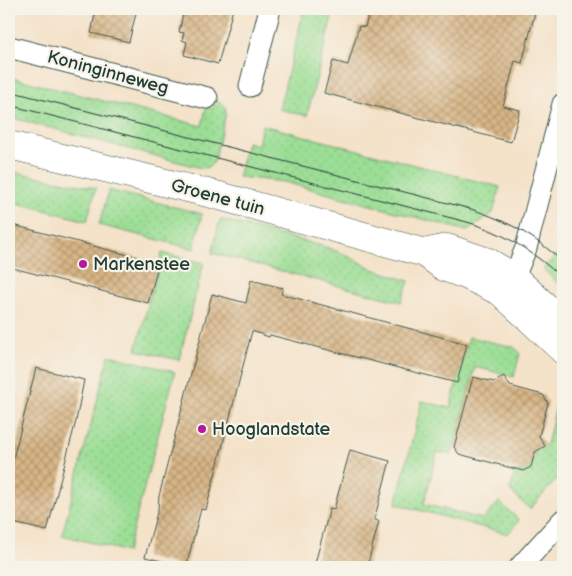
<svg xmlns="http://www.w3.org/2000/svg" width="572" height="576" viewBox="0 0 572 576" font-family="'Balsamiq Sans',sans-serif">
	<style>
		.grass { fill: url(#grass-dots); stroke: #5d8e64 }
		.building { fill: url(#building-cross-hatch) }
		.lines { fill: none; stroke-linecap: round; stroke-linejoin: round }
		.street-casing { stroke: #3f564a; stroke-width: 23 }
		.secondary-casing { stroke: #3f564a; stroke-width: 29 }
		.street { stroke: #fff; stroke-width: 21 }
		.secondary { stroke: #fff; stroke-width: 28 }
		.tram { stroke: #1f3d34; stroke-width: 1 }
		.poi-dot { fill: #b5179e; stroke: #f7f3e8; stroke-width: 2 }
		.labels { text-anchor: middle; stroke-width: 4.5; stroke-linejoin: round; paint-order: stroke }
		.street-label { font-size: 18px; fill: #1f3d34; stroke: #f7f3e8 }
		.poi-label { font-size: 18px; fill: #1f3d34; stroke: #f7f3e8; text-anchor: start }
	</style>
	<defs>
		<pattern id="grass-dots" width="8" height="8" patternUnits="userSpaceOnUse" patternTransform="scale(1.25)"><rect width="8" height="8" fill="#9bde95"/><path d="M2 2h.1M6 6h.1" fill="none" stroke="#85bf81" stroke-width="1.8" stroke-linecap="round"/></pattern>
		<pattern id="building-cross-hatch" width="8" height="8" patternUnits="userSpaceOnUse" patternTransform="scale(1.25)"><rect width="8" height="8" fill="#d9b687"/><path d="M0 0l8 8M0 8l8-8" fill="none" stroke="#af956f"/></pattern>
	</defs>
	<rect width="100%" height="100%" fill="#f7f3e8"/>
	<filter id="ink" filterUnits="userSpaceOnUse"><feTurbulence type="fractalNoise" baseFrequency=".02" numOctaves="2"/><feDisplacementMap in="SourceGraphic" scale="10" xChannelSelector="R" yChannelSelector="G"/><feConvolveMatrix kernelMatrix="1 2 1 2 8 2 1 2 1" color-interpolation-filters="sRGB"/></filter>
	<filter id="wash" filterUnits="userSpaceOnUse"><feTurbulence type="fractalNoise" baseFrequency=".0096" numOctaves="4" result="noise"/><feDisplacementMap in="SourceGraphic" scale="20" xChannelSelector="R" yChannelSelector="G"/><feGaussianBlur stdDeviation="1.12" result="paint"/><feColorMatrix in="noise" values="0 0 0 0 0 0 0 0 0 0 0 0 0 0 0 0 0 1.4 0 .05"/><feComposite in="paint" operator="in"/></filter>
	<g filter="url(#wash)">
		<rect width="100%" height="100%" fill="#f4e2c9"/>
		<path class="grass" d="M304,9H334L307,116L279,109Z
			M9,77L202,126L206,107L213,109L215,101H217L225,107L226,113L214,162L209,167L201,168L9,117Z
			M262,125L500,187L493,213L467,231L284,182L238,177L247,142L258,145Z
			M9,171L96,188L87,221L9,201Z
			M109,190L202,214L194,249L99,225Z
			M220,219L326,247L344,254L373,269L409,281L401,302L212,253Z
			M563,248V288L543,269Z
			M162,253L204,263L179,360L136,350Z
			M469,337L514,347L520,353L514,377L475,367L452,455L437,452L424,504L483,519L499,502L519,520L508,534L396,504L422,401L450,408Z
			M109,355L175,372L127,552L62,535Z
			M560,390L563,393V472L530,509L510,491L515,472L523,471L531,467L535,452L547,444Z"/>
		<g id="blocks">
			<path class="building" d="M96,9H137L129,42L91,33Z
				M184,9H233L218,64L184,55L187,42L182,40L184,33L179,32Z
				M370,9H536L522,63L515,61L503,106L520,110L511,142L324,93L333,61L348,65L359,26L365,27Z
				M9,224L159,263L148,303L9,267Z
				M251,280L283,288L281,294L467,344L457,383L270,335L269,337L252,331L206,510L201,509L186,567L145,557L158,509L159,496L212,294L246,303Z
				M36,368L84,380L76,421L47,531L9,522V475Z
				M504,376L510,386L543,395L548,403L539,436L545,446L535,452L531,467L523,471L459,454L454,447L473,377L494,382Z
				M350,450L390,461L374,520L379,521L367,567H314L330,508L334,509Z"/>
		</g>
	</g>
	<g filter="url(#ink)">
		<use href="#blocks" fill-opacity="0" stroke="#3f564a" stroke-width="1"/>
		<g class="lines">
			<defs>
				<path id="street" d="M9,47L207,98
					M250,86L270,9
					M504,288L519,265L526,248L563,104
					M520,567L563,520"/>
				<path id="secondary" d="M9,145L216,195L425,253L444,267L466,275L501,292L563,350
					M425,253L447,248L488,262L512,276L563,323"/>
			</defs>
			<use href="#street" class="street-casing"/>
			<use href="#secondary" class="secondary-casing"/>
			<use href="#street" class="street"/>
			<use href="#secondary" class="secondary"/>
			<path class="tram" d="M9,91L471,209C510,222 533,235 563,262
				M9,105L467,222C505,233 534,252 563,279"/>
		</g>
	</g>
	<g class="poi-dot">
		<circle cx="83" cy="264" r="5"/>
		<circle cx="202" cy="429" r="5"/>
	</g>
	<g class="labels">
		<g class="street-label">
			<text transform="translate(108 72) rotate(15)" y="6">Koninginneweg</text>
			<text transform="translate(218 197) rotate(15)" y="6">Groene tuin</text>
		</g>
		<g class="poi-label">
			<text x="93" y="270">Markenstee</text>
			<text x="212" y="435">Hooglandstate</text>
		</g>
	</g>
	<rect width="572" height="576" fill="none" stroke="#f7f3e8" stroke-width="30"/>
</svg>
